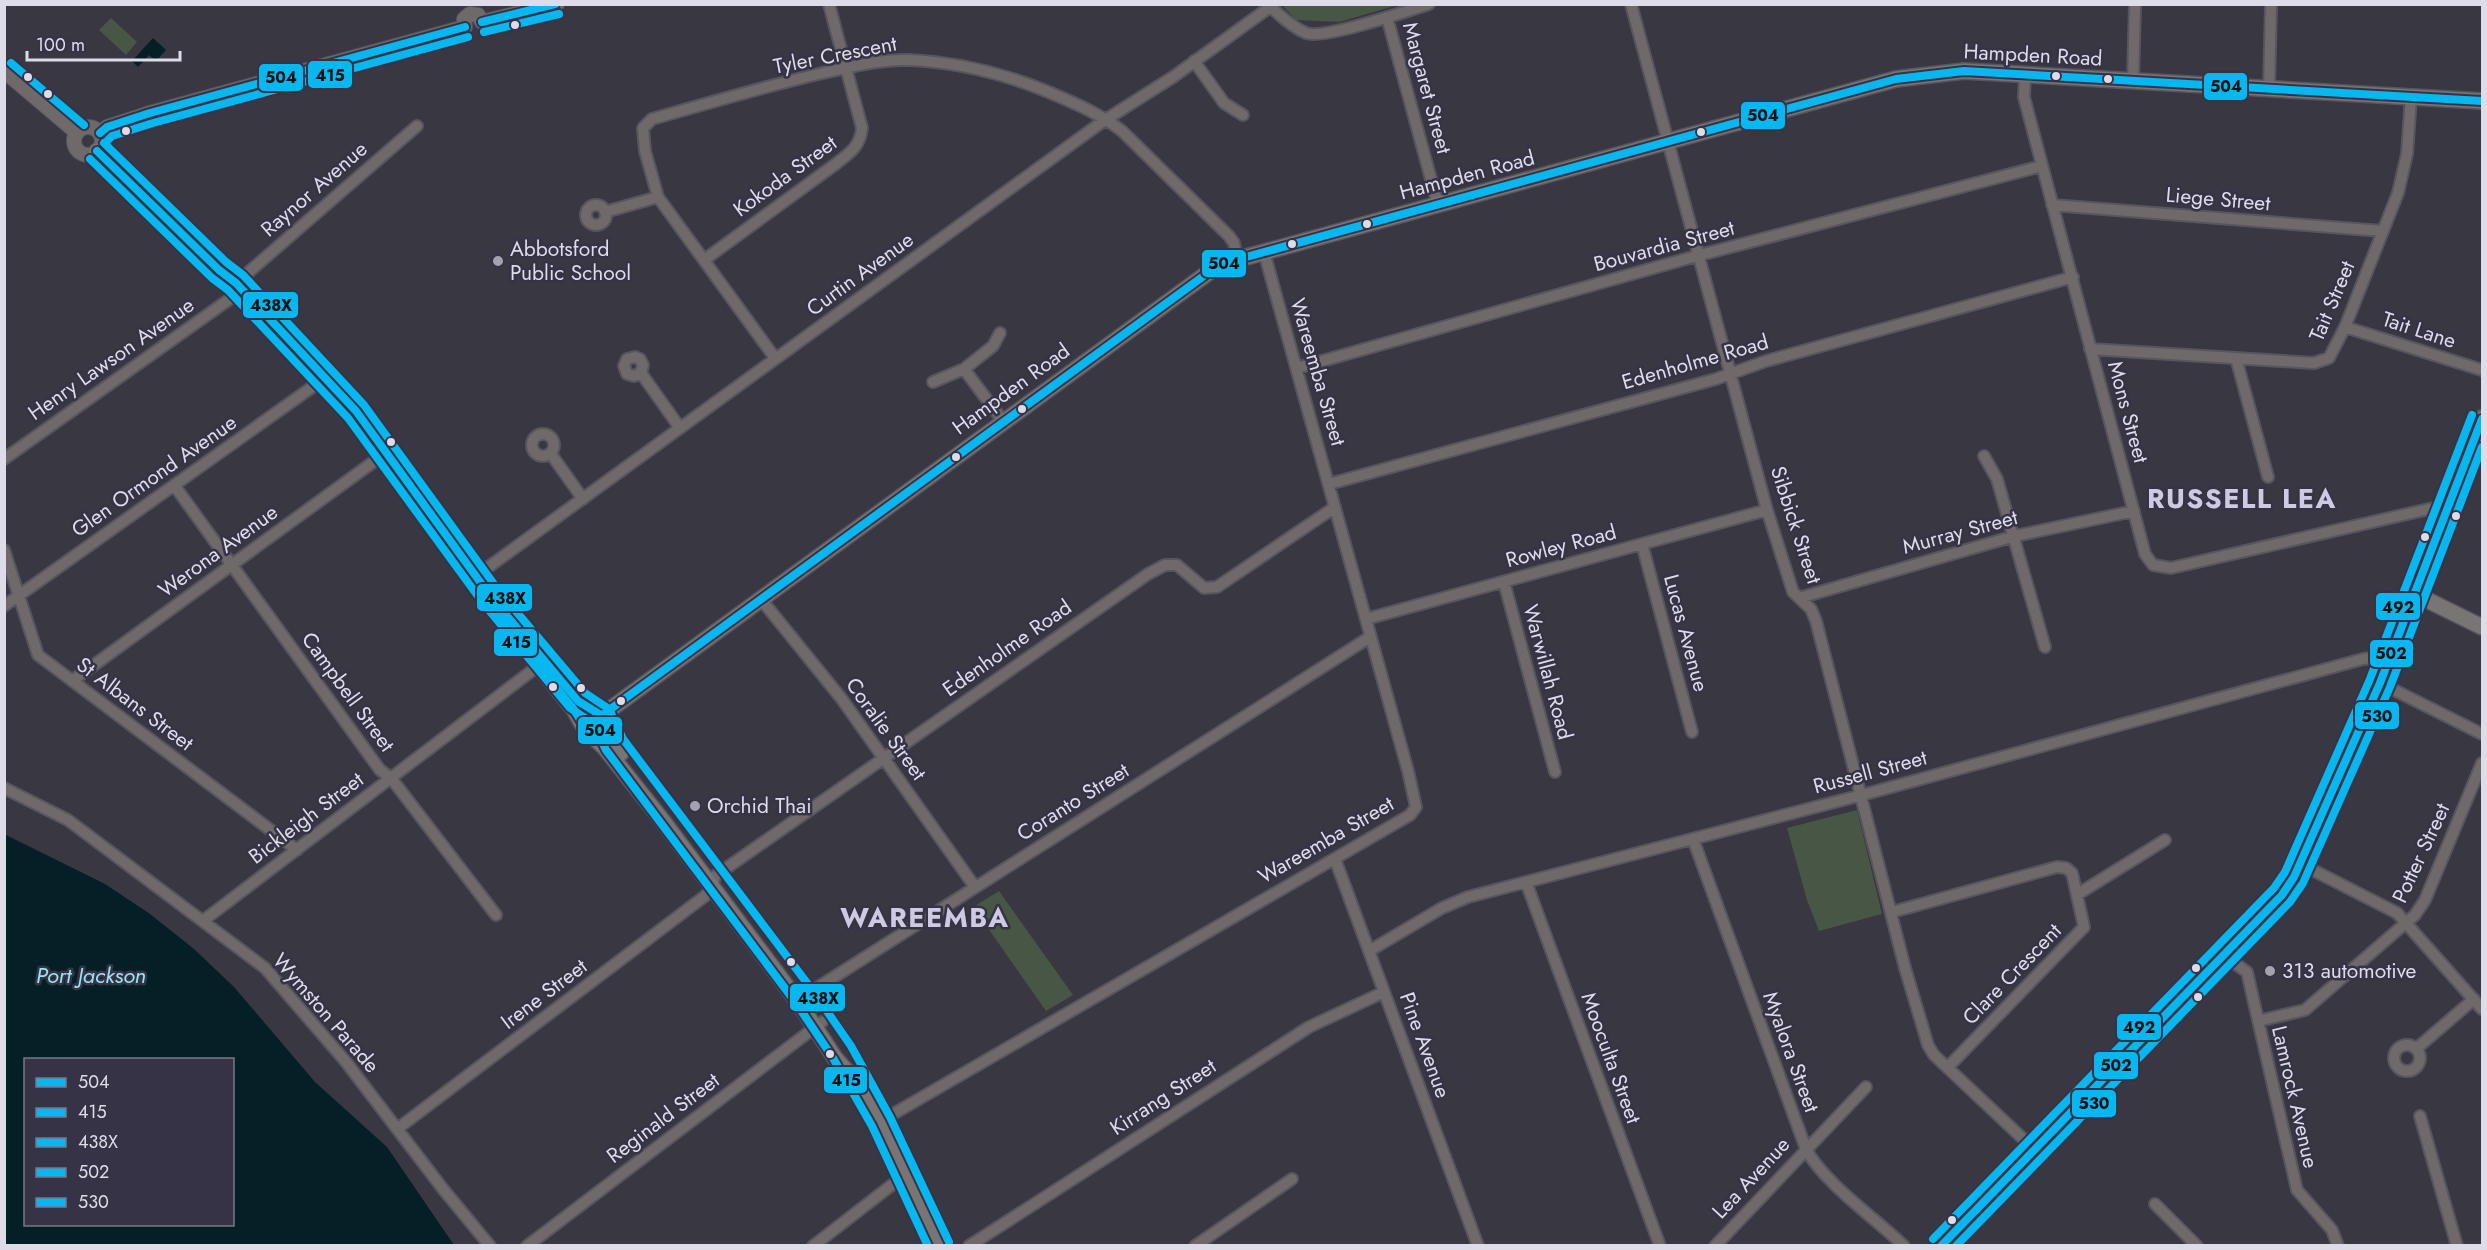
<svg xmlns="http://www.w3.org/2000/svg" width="2487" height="1250" viewBox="0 0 2487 1250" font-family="Jost,sans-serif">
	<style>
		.green { fill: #485645 }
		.water { fill: #051f26; fill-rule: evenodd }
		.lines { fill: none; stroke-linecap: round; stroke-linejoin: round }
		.minor-casing { stroke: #57565f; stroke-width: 14 }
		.tertiary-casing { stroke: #57565f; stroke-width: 16 }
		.secondary-casing { stroke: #57565f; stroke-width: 18 }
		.primary-casing { stroke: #57565f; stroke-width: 20 }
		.minor { stroke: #6f696a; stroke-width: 10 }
		.tertiary { stroke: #6f696a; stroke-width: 14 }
		.secondary { stroke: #7a7575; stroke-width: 15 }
		.primary { stroke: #797274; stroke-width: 16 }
		.bus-1-casing { stroke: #363346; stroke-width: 12 }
		.bus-2-casing { stroke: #363346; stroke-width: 12 }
		.bus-3-casing { stroke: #363346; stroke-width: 12 }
		.bus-4-casing { stroke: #363346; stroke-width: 12 }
		.bus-5-casing { stroke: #363346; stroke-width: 12 }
		.bus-6-casing { stroke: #363346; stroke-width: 12 }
		.bus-1 { stroke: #06b7f0; stroke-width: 8 }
		.bus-2 { stroke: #06b7f0; stroke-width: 8 }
		.bus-3 { stroke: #06b7f0; stroke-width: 8 }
		.bus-4 { stroke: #06b7f0; stroke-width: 8 }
		.bus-5 { stroke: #06b7f0; stroke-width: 8 }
		.bus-6 { stroke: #06b7f0; stroke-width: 8 }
		.bus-dot { fill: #dddce8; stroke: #363346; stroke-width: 2 }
		.poi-dot { fill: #a4a2ae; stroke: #363346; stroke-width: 2 }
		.labels { text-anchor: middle; stroke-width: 5; stroke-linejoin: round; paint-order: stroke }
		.street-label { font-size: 21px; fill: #dddce8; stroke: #363346 }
		.poi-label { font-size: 21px; fill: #dddce8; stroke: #363346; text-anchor: start }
		.water-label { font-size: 22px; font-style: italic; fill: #99e4f3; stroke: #363346 }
		.district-label { font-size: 27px; font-weight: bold; letter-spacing: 1.5px; fill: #cdcae1; stroke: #363346 }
		.line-badge { stroke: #363346; stroke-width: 2 }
		.pale-badge-label { font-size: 16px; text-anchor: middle; font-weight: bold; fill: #111 }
	</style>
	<rect width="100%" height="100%" fill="#393742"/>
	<path class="green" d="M1282,5H1398L1339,22L1296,20Z
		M111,18L137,42L126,55L99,30Z
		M1857,810L1882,914L1819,931L1807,900L1787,828Z
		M999,891L1073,995L1046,1011L973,907Z"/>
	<path class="water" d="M153,38L166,50L156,61L149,55L138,67L132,61Z
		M4,834L105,884L150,914L194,949L234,987L315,1082L387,1147L454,1245H5ZM26,1060H232V1224H26Z"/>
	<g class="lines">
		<defs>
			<path id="minor" d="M1268,4C1279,15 1292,27 1306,33C1323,40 1407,11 1429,4
				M1631,4L1767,510L1793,592L1811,609L1816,621L1905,968L1928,1045L1934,1055L2036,1151
				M1387,17L1438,205
				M1194,61L1224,103L1243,115
				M2025,75L2024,97L2145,554L2153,565L2171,568L2451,504
				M2133,81L2135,4
				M2269,89L2271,4
				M2052,205L2382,231
				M586 215a10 10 0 1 1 20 0a10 10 0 1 1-20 0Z
				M605,212L658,197
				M704,260L837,163C851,152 860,146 862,128L829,4
				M236,283L417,126
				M2345,327L2482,370
				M1000,333L993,346L964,369L1003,421
				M2090,349L2314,363L2329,358L2345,327L2398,193L2407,154L2411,97
				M775,358L658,197L645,151L643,128L652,119C709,103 766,86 823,73C851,67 880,59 909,60C956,62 1002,73 1046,91C1072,102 1099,113 1122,131L1229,236L1234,243L1237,259
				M2236,358L2268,477
				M1297,368L1700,255L2042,166
				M641,373L634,376L627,374L624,366L627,359L635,357L640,359L643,365L641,373L680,428
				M933,382L964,369
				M532 445a11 11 0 1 1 22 0a11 11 0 1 1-22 0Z
				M551,454L583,499
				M1984,456L1997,479L2045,647
				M4,459L241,291
				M1329,484L1716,379L1766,361L2073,277
				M174,485L380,770L391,778L496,915
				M1642,544L1692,732
				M4,550L38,655L297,850
				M476,576L1102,122L1173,77L1270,7
				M1504,582L1555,772
				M760,598L841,698L975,887
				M1799,598L2015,536L2134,511
				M4,606L325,378
				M1366,619L1767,510
				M72,681L387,452
				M2380,683L2482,734
				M4,788L68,820L265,968L346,1062L443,1189L490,1246
				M1693,839L1806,1149C1823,1182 1876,1219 1904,1246
				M1335,859L1478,1246
				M2301,864L2397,913L2482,1009
				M1526,882L1660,1246
				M2078,894L2165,840
				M1892,912L2057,867L2066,868L2072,873L2084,927L1948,1067
				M204,920L546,660
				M1369,951L1442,908L1468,897L1862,795L2363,659L2391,656
				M2223,955L2247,972L2297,1190L2332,1230L2338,1246
				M799,1003L812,991L1370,637
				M2258,1021L2305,1010L2415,915L2425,900L2482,763
				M2394 1058a13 13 0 1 1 26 0a13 13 0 1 1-26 0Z
				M2416,1049L2474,999
				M2420,1116L2457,1246
				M881,1121L1410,815L1416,807L1408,771L1264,252
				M397,1129L705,896L712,888L715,876L1148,574L1165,565H1177L1204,588L1217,587L1335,507
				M2155,1204L2197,1246
				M527,1246L822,1022
				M813,1246L906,1174
				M969,1246L1309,1027L1384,992
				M1195,1246L1292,1179
				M1715,1246L1866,1087"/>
			<path id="tertiary" d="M482,22L557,4
				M465,27L464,19L470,14L478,15L482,22
				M4,71L77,133
				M74 141a14 14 0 1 1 28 0a14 14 0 1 1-28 0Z
				M100,133L107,127L150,113L465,27"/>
			<path id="secondary" d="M97,151L219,270L236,283L241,291L356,411L491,597L508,627L575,711L585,729L605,748L662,820L799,1003L835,1058L856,1082
				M2415,594L2482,627
				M572,694L583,706L601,716L606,731L621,753
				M601,716L1216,267L1228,262L1896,79L1964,71L2482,101
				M853,1074L881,1121L940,1246"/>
			<path id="primary" d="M1941,1246L2025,1157L2036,1151L2282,895L2294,877L2380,683L2482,419"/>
		</defs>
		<use href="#minor" class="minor-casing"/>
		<use href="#tertiary" class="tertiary-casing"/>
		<use href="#secondary" class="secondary-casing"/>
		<use href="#primary" class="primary-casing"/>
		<use href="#minor" class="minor"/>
		<use href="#tertiary" class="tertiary"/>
		<use href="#secondary" class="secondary"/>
		<use href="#primary" class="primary"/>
		<defs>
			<path id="bus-1" d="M482,22L555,4
				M100,133L107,127L150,113L465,27
				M97,151L219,270L236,283L356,411L491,597
				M491,597L578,701L599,714L604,722L600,731L591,733C582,727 579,716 572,707C543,671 514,637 491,597Z
				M601,716L1216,267L1228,262L1896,79L1964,71L2482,101"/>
			<path id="bus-2" d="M484,32L559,14
				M107,141L112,136L153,123L468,37
				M90,159L212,278L228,290L348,418L483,603L570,708L593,723L606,750L796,1003L833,1058L872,1126L928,1246"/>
			<path id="bus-3" d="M11,63L84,125
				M104,143L226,262L243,275L364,405L499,591L585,693L609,709L623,739L813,991L851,1046L890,1117L949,1242"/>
			<path id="bus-4" d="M1941,1246L2282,895L2294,877L2380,683L2482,419"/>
			<path id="bus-5" d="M1956,1246L2290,902L2303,883L2390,687L2482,447"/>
			<path id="bus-6" d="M1933,1239L2274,888L2285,872L2370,679L2472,415"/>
		</defs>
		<use href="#bus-1" class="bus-1-casing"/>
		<use href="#bus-2" class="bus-2-casing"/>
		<use href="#bus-3" class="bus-3-casing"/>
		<use href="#bus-4" class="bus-4-casing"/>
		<use href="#bus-5" class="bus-5-casing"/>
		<use href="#bus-6" class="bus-6-casing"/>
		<use href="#bus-1" class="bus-1"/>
		<use href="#bus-2" class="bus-2"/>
		<use href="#bus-3" class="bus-3"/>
		<use href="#bus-4" class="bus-4"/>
		<use href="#bus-5" class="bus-5"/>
		<use href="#bus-6" class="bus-6"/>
	</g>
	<g class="bus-dot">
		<circle cx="515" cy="25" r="5"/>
		<circle cx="2056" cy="76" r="5"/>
		<circle cx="28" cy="77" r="5"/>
		<circle cx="2108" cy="79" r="5"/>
		<circle cx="48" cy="94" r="5"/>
		<circle cx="126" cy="131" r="5"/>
		<circle cx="1701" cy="132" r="5"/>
		<circle cx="1367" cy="224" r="5"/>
		<circle cx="1292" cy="244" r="5"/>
		<circle cx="1022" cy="409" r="5"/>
		<circle cx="391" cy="442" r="5"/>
		<circle cx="956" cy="457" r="5"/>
		<circle cx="2456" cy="516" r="5"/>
		<circle cx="2425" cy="537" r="5"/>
		<circle cx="553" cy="687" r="5"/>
		<circle cx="581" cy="688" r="5"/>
		<circle cx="621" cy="701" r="5"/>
		<circle cx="791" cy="962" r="5"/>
		<circle cx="2196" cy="968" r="5"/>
		<circle cx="2198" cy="997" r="5"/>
		<circle cx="830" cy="1054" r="5"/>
		<circle cx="1952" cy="1220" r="5"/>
	</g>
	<g class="poi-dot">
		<circle cx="498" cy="261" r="6"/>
		<circle cx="695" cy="806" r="6"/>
		<circle cx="2270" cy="971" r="6"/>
	</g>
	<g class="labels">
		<g class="street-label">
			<text transform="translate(835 55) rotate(-11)" y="7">Tyler Crescent</text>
			<text transform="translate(2033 55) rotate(3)" y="7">Hampden Road</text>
			<text transform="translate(1427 88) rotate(75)" y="7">Margaret Street</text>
			<text transform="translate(1467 175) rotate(-15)" y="7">Hampden Road</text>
			<text transform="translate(785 176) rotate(-36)" y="7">Kokoda Street</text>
			<text transform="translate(314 189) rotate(-41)" y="7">Raynor Avenue</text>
			<text transform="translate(2218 199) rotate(5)" y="7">Liege Street</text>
			<text transform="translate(1664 246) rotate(-15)" y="7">Bouvardia Street</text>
			<text transform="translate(860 274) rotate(-36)" y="7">Curtin Avenue</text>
			<text transform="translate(2332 301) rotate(-67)" y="7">Tait Street</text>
			<text transform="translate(2419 330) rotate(18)" y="7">Tait Lane</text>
			<text transform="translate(111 359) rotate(-35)" y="7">Henry Lawson Avenue</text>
			<text transform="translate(1695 362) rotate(-16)" y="7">Edenholme Road</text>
			<text transform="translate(1318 372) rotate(74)" y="7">Wareemba Street</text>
			<text transform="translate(1011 389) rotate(-36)" y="7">Hampden Road</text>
			<text transform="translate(2128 412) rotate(75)" y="7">Mons Street</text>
			<text transform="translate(154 476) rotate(-35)" y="7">Glen Ormond Avenue</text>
			<text transform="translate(1796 525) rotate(72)" y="7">Sibbick Street</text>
			<text transform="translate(1960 532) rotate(-15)" y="7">Murray Street</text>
			<text transform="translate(1561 546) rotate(-15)" y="7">Rowley Road</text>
			<text transform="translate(218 551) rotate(-36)" y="7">Werona Avenue</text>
			<text transform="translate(1686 633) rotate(75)" y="7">Lucas Avenue</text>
			<text transform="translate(1007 648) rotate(-35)" y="7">Edenholme Road</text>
			<text transform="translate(1548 672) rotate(75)" y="7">Warwillah Road</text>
			<text transform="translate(348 692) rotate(54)" y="7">Campbell Street</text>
			<text transform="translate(135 704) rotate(37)" y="7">St Albans Street</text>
			<text transform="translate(886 729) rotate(54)" y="7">Coralie Street</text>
			<text transform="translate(1870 772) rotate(-15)" y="7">Russell Street</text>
			<text transform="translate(1073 802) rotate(-32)" y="7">Coranto Street</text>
			<text transform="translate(306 818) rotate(-37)" y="7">Bickleigh Street</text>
			<text transform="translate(1326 840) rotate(-30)" y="7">Wareemba Street</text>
			<text transform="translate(2421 853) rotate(-65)" y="7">Potter Street</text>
			<text transform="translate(2012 974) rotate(-46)" y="7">Clare Crescent</text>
			<text transform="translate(544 994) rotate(-37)" y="7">Irene Street</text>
			<text transform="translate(326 1013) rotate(49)" y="7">Wymston Parade</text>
			<text transform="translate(1425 1045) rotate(70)" y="7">Pine Avenue</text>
			<text transform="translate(1791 1052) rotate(70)" y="7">Myalora Street</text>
			<text transform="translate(1611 1058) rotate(70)" y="7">Mooculta Street</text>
			<text transform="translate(1163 1097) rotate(-33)" y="7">Kirrang Street</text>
			<text transform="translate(2295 1097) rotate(77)" y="7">Lamrock Avenue</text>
			<text transform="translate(663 1118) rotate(-37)" y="7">Reginald Street</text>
			<text transform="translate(1751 1178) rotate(-47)" y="7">Lea Avenue</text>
		</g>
		<g class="poi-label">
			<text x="510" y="256">Abbotsford<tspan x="510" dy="24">Public School</tspan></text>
			<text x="707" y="813">Orchid Thai</text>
			<text x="2282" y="978">313 automotive</text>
		</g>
		<g class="water-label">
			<text x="91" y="983">Port Jackson</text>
		</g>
		<g class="district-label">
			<text x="2242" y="508">RUSSELL LEA</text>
			<text x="925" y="927">WAREEMBA</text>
		</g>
	</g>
	<g class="line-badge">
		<rect x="307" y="60" width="46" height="29" rx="6" fill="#06b7f0"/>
		<rect x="258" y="63" width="46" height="29" rx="6" fill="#06b7f0"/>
		<rect x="2203" y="72" width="45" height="29" rx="6" fill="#06b7f0"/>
		<rect x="1740" y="101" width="46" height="29" rx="6" fill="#06b7f0"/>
		<rect x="1201" y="249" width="46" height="29" rx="6" fill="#06b7f0"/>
		<rect x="242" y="291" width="57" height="28" rx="6" fill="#06b7f0"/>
		<rect x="476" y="583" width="57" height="29" rx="6" fill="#06b7f0"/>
		<rect x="2375" y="592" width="46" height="29" rx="6" fill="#06b7f0"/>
		<rect x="493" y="628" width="45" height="29" rx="6" fill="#06b7f0"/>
		<rect x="2369" y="639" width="45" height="29" rx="6" fill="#06b7f0"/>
		<rect x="2354" y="701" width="46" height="29" rx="6" fill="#06b7f0"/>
		<rect x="577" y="716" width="46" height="29" rx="6" fill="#06b7f0"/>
		<rect x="789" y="983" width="57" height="29" rx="6" fill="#06b7f0"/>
		<rect x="2116" y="1013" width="46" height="28" rx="6" fill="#06b7f0"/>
		<rect x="2093" y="1051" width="46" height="29" rx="6" fill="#06b7f0"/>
		<rect x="823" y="1066" width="45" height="28" rx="6" fill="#06b7f0"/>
		<rect x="2071" y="1089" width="46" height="29" rx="6" fill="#06b7f0"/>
	</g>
	<g class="pale-badge-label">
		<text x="330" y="81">415</text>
		<text x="281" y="83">504</text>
		<text x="2226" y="92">504</text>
		<text x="1763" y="121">504</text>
		<text x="1224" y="269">504</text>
		<text x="271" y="311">438X</text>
		<text x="505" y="604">438X</text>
		<text x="2398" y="613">492</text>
		<text x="516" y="648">415</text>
		<text x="2391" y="659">502</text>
		<text x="2377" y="722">530</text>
		<text x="600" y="736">504</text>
		<text x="818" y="1004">438X</text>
		<text x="2139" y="1033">492</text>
		<text x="2116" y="1071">502</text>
		<text x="846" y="1086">415</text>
		<text x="2094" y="1109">530</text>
	</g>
	<rect width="2487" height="1250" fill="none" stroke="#dddce8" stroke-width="12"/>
	<rect x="24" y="1058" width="210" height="168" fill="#363346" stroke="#797787" stroke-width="1.5"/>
	<rect x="36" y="1078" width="30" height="9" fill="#06b7f0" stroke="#797787" stroke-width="1.5"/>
	<text x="78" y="1088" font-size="18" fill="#dddce8">504</text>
	<rect x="36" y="1108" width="30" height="9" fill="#06b7f0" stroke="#797787" stroke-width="1.5"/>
	<text x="78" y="1118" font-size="18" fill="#dddce8">415</text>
	<rect x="36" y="1138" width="30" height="9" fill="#06b7f0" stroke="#797787" stroke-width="1.5"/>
	<text x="78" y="1148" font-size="18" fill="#dddce8">438X</text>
	<rect x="36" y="1168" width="30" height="9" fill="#06b7f0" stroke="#797787" stroke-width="1.5"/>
	<text x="78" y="1178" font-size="18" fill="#dddce8">502</text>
	<rect x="36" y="1198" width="30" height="9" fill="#06b7f0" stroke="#797787" stroke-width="1.5"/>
	<text x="78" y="1208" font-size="18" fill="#dddce8">530</text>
	<path d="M27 51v9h153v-9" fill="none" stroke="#dddce8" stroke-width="3"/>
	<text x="36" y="51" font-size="18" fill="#dddce8" stroke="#363346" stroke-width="4.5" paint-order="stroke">100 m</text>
</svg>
